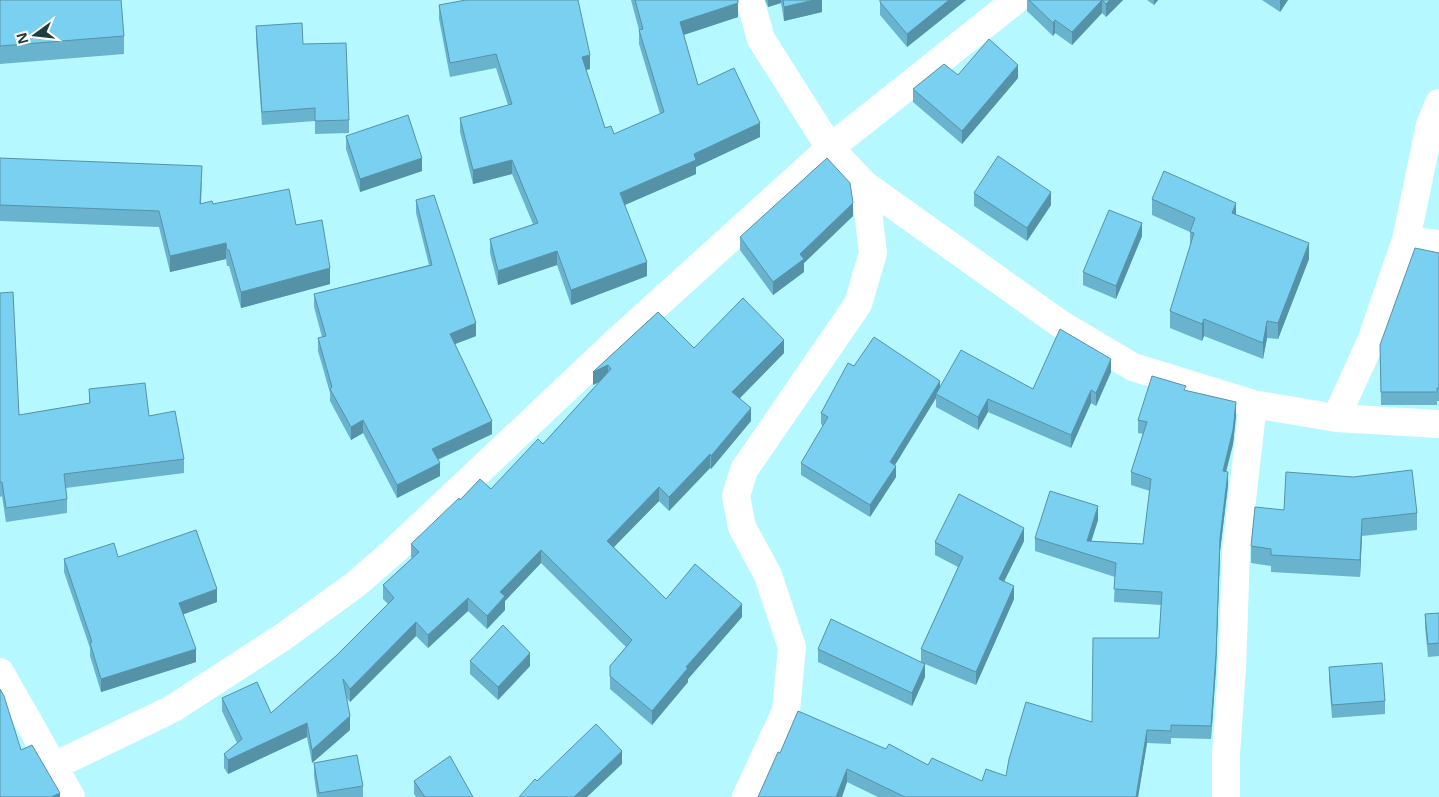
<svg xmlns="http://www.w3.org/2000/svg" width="1439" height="797" viewBox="0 0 1439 797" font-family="'Noto Sans',sans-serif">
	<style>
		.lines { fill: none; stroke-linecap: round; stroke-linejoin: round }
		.street { stroke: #fff; stroke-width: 28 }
		.wall { fill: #69b3ce }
		.shaded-wall { fill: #5592a8 }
		.building { fill: #7ad0f0; stroke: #5592a8 }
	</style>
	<rect width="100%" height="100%" fill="#b5f8ff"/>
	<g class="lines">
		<path class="street" d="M865,185L1059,323L1133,367L1253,404L1336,418L1439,424
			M1406,240L1439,244
			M1336,418L1371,341L1406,240L1430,125L1439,103
			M0,672L71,797
			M54,766L172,709L283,637L356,584L394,551L618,340L830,148L761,39L750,0
			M746,797L786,711L792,647L768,575L742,527L736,496L744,470L858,304L873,253L865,185L830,148L1016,0
			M1226,797V754L1232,669L1236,552L1253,404"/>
	</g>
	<path class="wall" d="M0,0L124,36V54L0,64Z
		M631,0H738V17L684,35L698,85L760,137L696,167V174L625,205L647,276L571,305L557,265L498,285L490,253V239L533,224L512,174L473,184L460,132V118L508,105L496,68L450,77L439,19V5L590,69L586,70L605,128L614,134L660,114L639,44V30Z
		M765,0H822V12L784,21L781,3L768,7Z
		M880,0H966L907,47L880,15Z
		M1027,0H1123L1106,17L1102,13L1072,45L1055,33L1053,36L1027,11Z
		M1147,0H1158L1154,5Z
		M1262,0H1288L1280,12Z
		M256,26L303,44L349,120V133L315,134V121L262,125L256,39Z
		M958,75L1018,78L962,144L913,102V89Z
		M346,136L422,171L360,192L346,149Z
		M0,158L202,182L201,204H213L296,225L330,284L241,308L229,266H227L226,259L170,272L159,227L0,221Z
		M974,193L1051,205L1027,241L974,206Z
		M1152,199L1236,215L1309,259L1278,339L1267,338L1263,359L1204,336L1202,341L1170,328V311L1190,247V232L1152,215Z
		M416,200L476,336L455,344L492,434L438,460L440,476L397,498L363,433L351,440L330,401V393L318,351V338L322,337L314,307V294L429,265L416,213Z
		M853,216L804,263V272L773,295L740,250V237Z
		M1142,236L1116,299L1083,285V272Z
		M1439,253V401H1437V405H1381L1380,345Z
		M0,293L19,415L89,403V389L149,416L184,459V473L66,488L67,499V513L6,522L2,496L0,497Z
		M658,312L694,348L784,353L740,398L751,421L711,469L710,468L669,511L659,501L614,547L666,599L742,617L688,679V682L652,725L610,689V666L626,647L541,563L505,601V610L487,629L468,611L428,648L416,636L350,702L346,697L350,730L312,763L307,737L228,774L224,768V754L237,743L222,711V698L271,713L337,655L388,604L383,599V585L412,558L411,557V544L460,500L491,489L543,444L599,382L593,385V372Z
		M854,366L940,387L1033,389L1111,372L1096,406L1091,403L1071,448L988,412L978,430L936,407V398L895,465L896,477L870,517L801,475V463L823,426L821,424V413Z
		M1186,390L1236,416L1233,444L1226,471L1228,485L1220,551L1216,668L1211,739L1171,738V744L1147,743L1138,797H878L847,782L842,797H758L780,753L886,749L928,765L982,781L1006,776L1092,722L1159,638L1161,605L1114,602L1115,577L1035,551V538L1098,520L1091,541L1143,544L1150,491L1131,485V472L1143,434L1138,433V420Z
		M1284,510L1417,513V530L1362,536L1360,577L1271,572V566L1251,563V546Z
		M1024,541L1004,581L1014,599L976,685L925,664V677L912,706L818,662V649L921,662V649L958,567L935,555V542Z
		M118,557L217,602L183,614L196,662L101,692L90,656V648L64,572V559Z
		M1439,613V656L1428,657L1425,627V614Z
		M470,661L530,666L498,700L470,674Z
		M1329,667L1385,701V714L1332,718L1329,680Z
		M314,763L363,786V797H317L314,776Z
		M414,781L473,797H416L414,794Z"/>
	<path class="shaded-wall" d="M768,0H781V3L768,7Z
		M814,0H822V12L784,21V7Z
		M949,0H966L907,47V34Z
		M1102,0V13L1072,45V32Z
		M1110,0H1123L1106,17V4Z
		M1154,0H1158L1154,5Z
		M1280,0H1288L1280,12Z
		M738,3V17L680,36V22Z
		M1055,20V33L1053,36V23Z
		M590,55V69L582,71V57Z
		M1018,65V78L962,144V131Z
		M760,123V137L696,167V174L620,207V193L694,154Z
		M422,158V171L360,192V179Z
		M512,160V174L473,184V170Z
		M1051,192V205L1027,241V228Z
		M853,203V216L804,263V272L773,295V282L800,254Z
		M1236,203V220L1232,213Z
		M1142,223V236L1116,299V286Z
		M226,243V259L170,272V256Z
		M1309,243V259L1278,339V323Z
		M557,251V265L498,285V271Z
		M647,262V276L571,305V290Z
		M330,268V284L241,308V292Z
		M1204,319V336L1202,341V324Z
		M1267,321V338L1263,359V343Z
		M476,323V336L450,346V334Z
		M784,340V353L732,406V392Z
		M1111,359V372L1096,406V393Z
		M608,365V378L593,385V372Z
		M940,381V392L936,394V398L890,473V462Z
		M1091,390V403L1071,448V435Z
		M988,399V412L978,430V417Z
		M1236,402V416L1233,444L1223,484V471Z
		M751,408V421L711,469V456Z
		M363,420V433L351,440V427Z
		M492,421V434L432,462V449Z
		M710,454V468L669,511V497Z
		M440,463V476L397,498V485Z
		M896,466V477L870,517V505Z
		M1228,472V485L1220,551L1216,668L1211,739L1220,538Z
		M659,487V501L607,554V541Z
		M1098,506V520L1087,555V541Z
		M1362,519V536L1360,577V560Z
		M1024,528V541L999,592V579Z
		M541,550V563L505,601V610L487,629V616L500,592Z
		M1014,586V599L976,685V672Z
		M217,589V602L179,616V603Z
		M468,598V611L428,648V635Z
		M742,604V617L688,679V682L652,725V711L686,667Z
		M416,622V636L350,702V689Z
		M196,649V662L101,692V679Z
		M530,653V666L498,700V687Z
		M925,664V677L912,706V693Z
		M350,716V730L312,763V750Z
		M307,723V737L228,774V760Z
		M1147,730V743L1138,797H1136Z
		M622,751V764L587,797H574Z
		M847,769V782L842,797H836Z
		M60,793V797H51Z"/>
	<path class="building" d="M0,0H121L124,36L0,46Z
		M466,0H578L590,55L582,57L605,128L611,126L614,134L664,112L639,30L643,29L635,0H738V3L680,22L698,85L734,68L760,123L694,154L696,160L620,193L647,262L571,290L557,251L498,271L490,239L538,223L512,160L473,170L460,118L512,104L496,54L450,63L439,5Z
		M783,0H814L784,7Z
		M880,0H949L907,34L880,2Z
		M1029,0H1110L1106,4L1102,0L1072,32L1055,20L1053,23Z
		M302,23L303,44L346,43L349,120L315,121V108L262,112L256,26Z
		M989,39L1018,65L962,131L913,89L944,64L958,75Z
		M408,115L422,158L360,179L346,136Z
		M998,156L1051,192L1027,228L974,193Z
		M0,158L202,166L200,204L212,201L213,204L289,189L296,225L322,220L330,268L241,292L229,250H227L226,243L170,256L159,211L0,205Z
		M827,158L850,183L853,203L800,254L804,259L773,282L740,237Z
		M1164,171L1236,203L1232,213L1309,243L1278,323L1267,321L1263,343L1204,319L1202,324L1170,311L1194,233L1190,232L1195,218L1152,199Z
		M434,195L476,323L450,334L492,421L432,449L440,463L397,485L363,420L351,427L330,389L332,387L318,338L326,336L314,294L432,265L416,200Z
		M1109,210L1142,223L1116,286L1083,272Z
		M1415,248L1439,253V388H1437V392H1381L1380,345Z
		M13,292L19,415L90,403L89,389L145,383L149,416L175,411L184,459L64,474L67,499L6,508L2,482H0V293Z
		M743,298L784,340L732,392L751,408L711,456L710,454L669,497L659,487L607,541L666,599L695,564L742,604L686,667L688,668L652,711L610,676V666L632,640L541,550L500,592L505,596L487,616L468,598L428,635L416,622L350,689L343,679L350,716L312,750L307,723L228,760L224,754L242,739L222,698L257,682L271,713L337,655L394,598L383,585L419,552L411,544L459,498L460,500L480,479L491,489L538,439L543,444L611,369L608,365L593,372L658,312L694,348Z
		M1060,329L1111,359L1096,393L1091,390L1071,435L988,399L978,417L936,394L961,350L1033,389Z
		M874,337L940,381L890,462L896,466L870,505L801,463L828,417L821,413L848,363L854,366Z
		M1152,376L1186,386L1184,390L1236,402L1233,430L1223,471L1228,472L1220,538L1216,655L1211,726L1171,725V731L1147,730L1136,797H905L847,769L836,797H758L778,752L780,753L798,711L886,749L889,744L928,765L932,758L982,781L986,769L1006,776L1009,759L1026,702L1092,722L1093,638H1159L1162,592L1114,589L1116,563L1035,538L1050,491L1098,506L1087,541L1143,544L1151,479L1131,472L1147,422L1138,420Z
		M1412,470L1417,513L1362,519L1360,560L1271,555V549L1251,546L1255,507L1284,510L1286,472L1353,477Z
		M959,494L1024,528L999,579L1014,586L976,672L921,649L963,557L935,542Z
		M196,530L217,589L179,603L196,649L101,679L90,643L92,642L64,559L114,543L118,557Z
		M1439,613V643L1428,644L1425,614Z
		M831,619L925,664L912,693L818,649Z
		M503,625L530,653L498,687L470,661Z
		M1382,663L1385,701L1332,705L1329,667Z
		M0,689L4,696L21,750L32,745L60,793L51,797H0Z
		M596,724L622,751L574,797H519L535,779L537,781Z
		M357,755L363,786L319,793L314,763Z
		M450,756L473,797H425L414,781Z"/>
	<g transform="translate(35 35) rotate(255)" stroke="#ffffff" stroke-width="4" paint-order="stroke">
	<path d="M0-4L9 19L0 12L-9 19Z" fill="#213c3f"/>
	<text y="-8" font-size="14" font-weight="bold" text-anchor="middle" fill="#213c3f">N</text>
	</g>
</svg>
